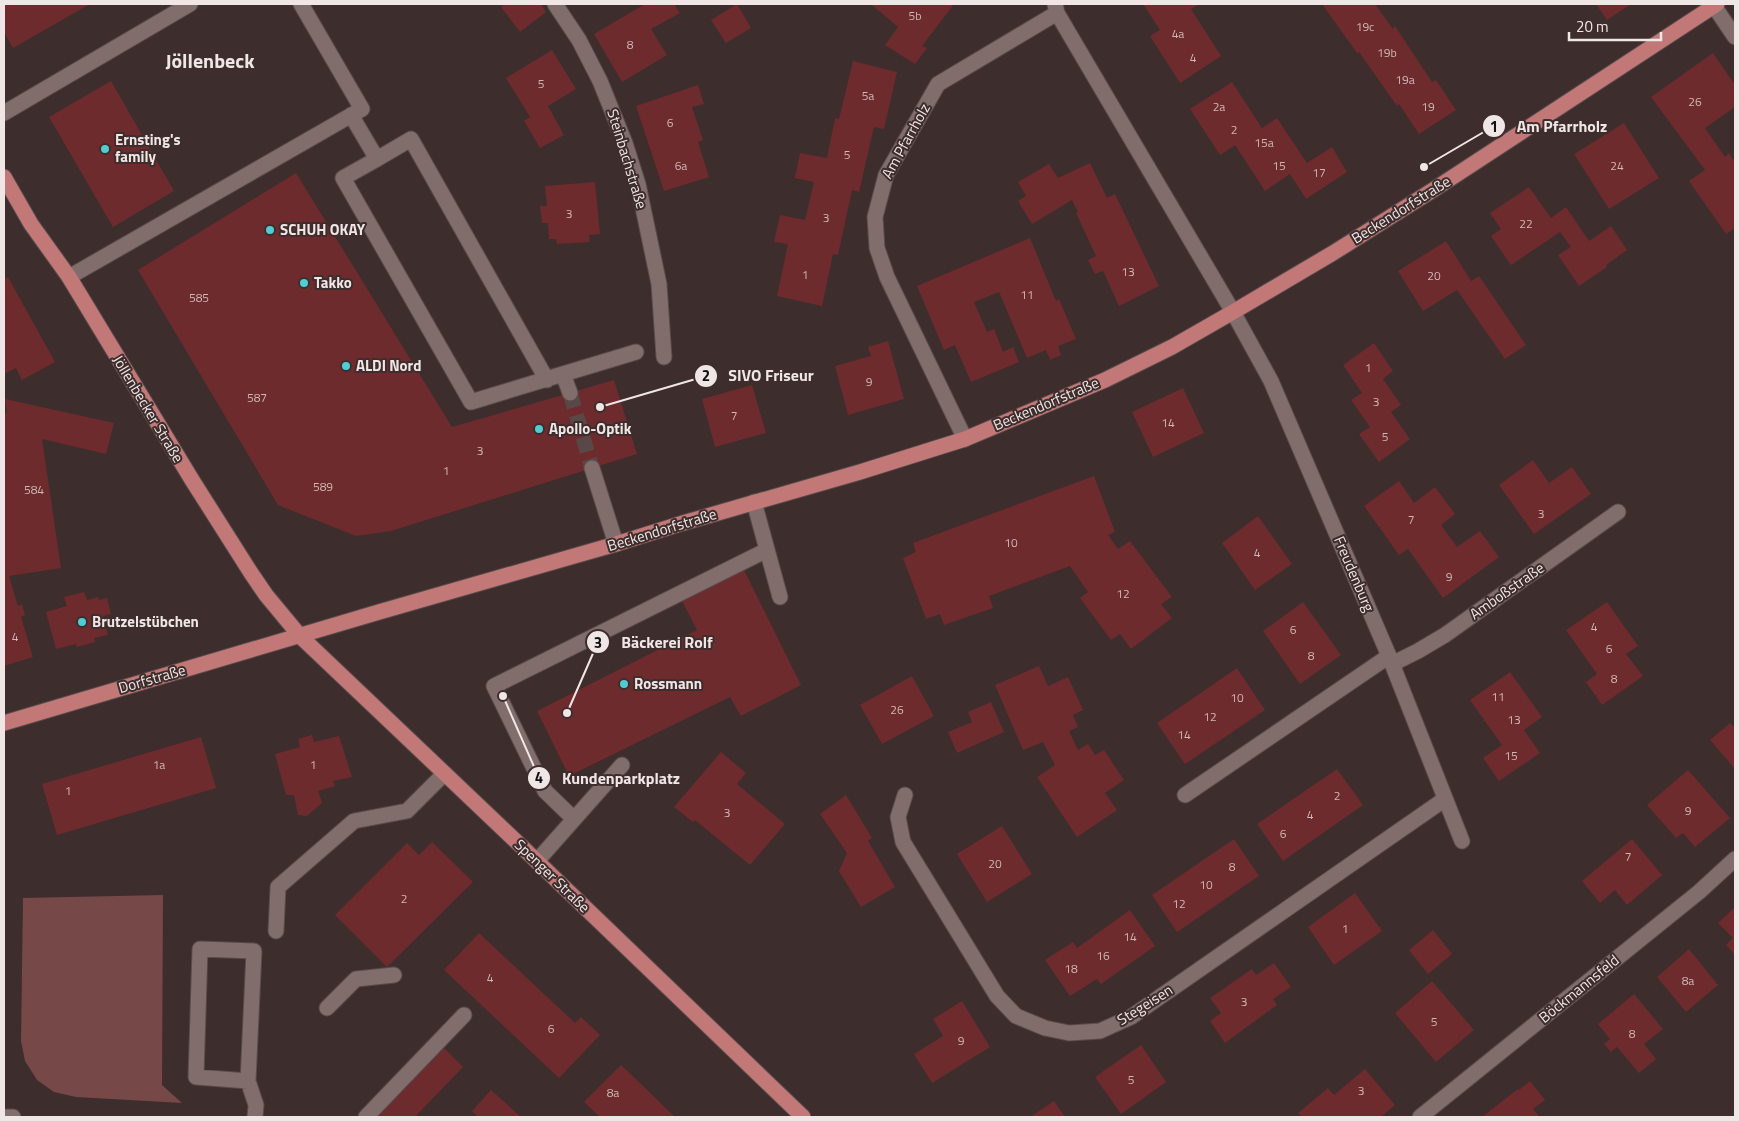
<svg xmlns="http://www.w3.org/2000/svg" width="1739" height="1121" viewBox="0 0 1739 1121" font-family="'Titillium Web',sans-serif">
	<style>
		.green { fill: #764847 }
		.building { fill: #6e2b2d }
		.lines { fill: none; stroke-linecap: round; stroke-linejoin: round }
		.minor-tunnel { stroke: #584948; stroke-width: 15; stroke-dasharray: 15 8; stroke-linecap: butt }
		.minor-casing { stroke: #594b4b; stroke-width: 17 }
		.major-casing { stroke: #594b4b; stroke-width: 17 }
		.minor { stroke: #806d6c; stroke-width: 15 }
		.major { stroke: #c37878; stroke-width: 15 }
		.poi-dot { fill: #51ccd3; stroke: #3d2d2c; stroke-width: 2 }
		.labels { text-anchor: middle; stroke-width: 4; stroke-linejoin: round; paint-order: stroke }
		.number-label { font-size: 12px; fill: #d0b7b8 }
		.poi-label { font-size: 15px; font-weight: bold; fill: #f1e6e6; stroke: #3d2d2c; text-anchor: start }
		.street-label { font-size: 15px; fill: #f1e6e6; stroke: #3d2d2c }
		.district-label { font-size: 20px; font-weight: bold; fill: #f1e6e6; stroke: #3d2d2c }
		.leader { fill: none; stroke: #f1e6e6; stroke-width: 2 }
		.callout-dot { fill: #f1e6e6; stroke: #3d2d2c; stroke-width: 2 }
		.mark-label { font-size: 15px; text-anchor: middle; font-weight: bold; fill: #111 }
		.callout-label { font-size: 16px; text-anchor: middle; font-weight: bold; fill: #f1e6e6; stroke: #3d2d2c; stroke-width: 4; stroke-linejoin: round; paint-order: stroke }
	</style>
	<rect width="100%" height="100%" fill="#3d2d2c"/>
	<path class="green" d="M163,895L162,1085L182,1103L76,1097L54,1092L37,1080L25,1061L21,1041L23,898Z"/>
	<path class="building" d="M4,4H90L13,48L4,32Z
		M505,4H541L546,12L520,32L501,7Z
		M645,4H674L680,13L651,29L667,55L622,82L594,34Z
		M737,4L751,28L726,43L711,20Z
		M873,4H954L922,46L927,48L915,64L885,45L898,27L872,5Z
		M1143,4H1200L1191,9L1221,56L1180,83L1150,36L1160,30Z
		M1322,4H1375L1393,29L1395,26L1432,82L1436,80L1456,110L1419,134L1399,104L1397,106L1359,52L1357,53Z
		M1596,4H1631L1607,20Z
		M552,50L576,89L548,106L564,135L540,148L524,121L530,117L506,78Z
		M1713,53L1735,85V107L1705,128L1725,157L1729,153L1735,163V228L1726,234L1689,181L1705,170L1651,97Z
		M853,61L897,72L884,129L874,127L859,192L852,190L838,255L833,254L822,306L777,296L788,244L774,242L780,215L805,220L814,182L795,178L800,153L827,158L835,118L839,119Z
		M111,81L174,191L113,227L49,117Z
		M1232,82L1262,128L1277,118L1307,163L1332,147L1347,172L1306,199L1290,174L1265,191L1235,145L1220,155L1190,109Z
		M698,85L704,104L692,107L703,140L698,142L709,177L664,191L636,106Z
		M1624,123L1659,178L1609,209L1574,154Z
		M1090,163L1107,198L1115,194L1159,286L1119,306L1103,271L1095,274L1088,260L1096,256L1076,213L1078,212L1072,200L1032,224L1018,201L1026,196L1018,182L1049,164L1058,178Z
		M296,173L452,427L614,380L637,454L391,531L356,536L278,505L138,270Z
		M595,182L600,234L589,235L590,242L557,244L556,239H549L548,223H542L540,206H547L545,186Z
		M1529,187L1551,218L1566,207L1589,241L1611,226L1627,250L1606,265L1607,267L1579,286L1558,255L1571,247L1560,232L1511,265L1491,236L1501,229L1490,213Z
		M1030,238L1056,301L1059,299L1076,339L1058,346L1061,355L1050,360L1046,350L1027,358L999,292L974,302L987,332L994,329L1003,352L1013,347L1019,362L971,382L955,345L944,350L917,286Z
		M1446,241L1471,281L1479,276L1526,345L1505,359L1457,290L1423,311L1398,271Z
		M8,277L55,362L22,380L16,368L4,374V279Z
		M888,341L904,399L848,415L835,366L871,356L868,347Z
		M1374,343L1393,371L1383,379L1401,405L1391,412L1410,439L1379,462L1359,434L1370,427L1351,400L1362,393L1343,365Z
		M752,385L766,433L715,447L702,399Z
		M1183,388L1204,433L1153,457L1132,412Z
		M5,399L114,423L106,454L42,439L61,568L9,576L18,606L22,604L25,615L21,617L33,657L4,666V412L7,413Z
		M1533,460L1549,483L1572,467L1591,494L1534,534L1499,485Z
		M1094,476L1115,532L1108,535L1118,549L1130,541L1172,597L1161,604L1172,618L1131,649L1120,634L1111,640L1080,598L1088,592L1070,566L989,596L993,608L944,625L940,614L926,619L903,558L916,552L913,543Z
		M1399,481L1414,503L1435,487L1455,514L1441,525L1457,547L1480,531L1499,557L1443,598L1408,549L1399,555L1364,506Z
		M1258,516L1292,564L1255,590L1222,543Z
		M744,570L801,685L741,716L730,697L569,776L537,711L697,630L682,601Z
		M84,592L87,600L98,597L99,600L107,598L111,614L103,616L108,635L94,638L95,642L77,647L76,644L56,649L46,612L67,606L64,597Z
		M1303,602L1341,655L1300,684L1263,631Z
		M1607,602L1638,646L1626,654L1643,676L1602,705L1586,682L1597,674L1566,630Z
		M1039,666L1048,686L1068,677L1083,710L1073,715L1078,727L1069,731L1078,750L1088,744L1095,755L1104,750L1124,780L1105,793L1117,810L1077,837L1037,777L1055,765L1043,742L1023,750L995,685Z
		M1237,668L1265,710L1185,764L1157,723Z
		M1510,672L1542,717L1524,730L1540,753L1499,781L1483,758L1502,745L1470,700Z
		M912,676L934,716L882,744L860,705Z
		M991,702L1004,732L957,753L948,732L972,722L968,712Z
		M1730,723L1735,728V769L1710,740Z
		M312,735L314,742L339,736L352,777L333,781L335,786L318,791L322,803L307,816L298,815L294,795H286L275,754L300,747L298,739Z
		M201,737L216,788L57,835L42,784Z
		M721,752L746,773L737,784L785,824L750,865L695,820L693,822L674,807Z
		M1337,769L1363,805L1283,861L1257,824Z
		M1688,770L1730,818L1695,847L1683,833L1676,838L1647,805Z
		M846,795L872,838L868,841L895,887L861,907L839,871L847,853L820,814Z
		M1002,826L1032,874L987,902L957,854Z
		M1234,839L1259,876L1177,932L1152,895Z
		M1632,839L1662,875L1627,905L1615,890L1600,903L1582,881Z
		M432,842L473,882L387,967L335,915L407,843L419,855Z
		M1355,893L1382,931L1334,965L1308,927Z
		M1735,907V955L1726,945L1733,938L1718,923Z
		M1130,910L1155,946L1101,984L1097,979L1070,996L1045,960L1073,942L1077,948Z
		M1433,930L1452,954L1428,974L1409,950Z
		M479,933L575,1023L581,1017L600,1035L559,1078L444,970Z
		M1689,949L1718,985L1686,1012L1657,977Z
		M1274,963L1291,987L1273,999L1277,1005L1225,1043L1210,1021L1221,1013L1210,998L1252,969L1256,975Z
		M1432,981L1474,1030L1436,1062L1395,1013Z
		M1634,994L1663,1029L1644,1044L1656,1059L1639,1073L1617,1047L1611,1052L1604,1044L1610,1039L1598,1024Z
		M962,1001L990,1047L932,1083L914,1054L943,1036L933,1019Z
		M1141,1045L1166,1082L1121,1114L1095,1077Z
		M444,1048L463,1067L415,1117H377Z
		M621,1065L641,1084L675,1117H600L584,1102Z
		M1365,1069L1395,1105L1381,1117H1302L1298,1113L1328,1088L1334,1095Z
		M1530,1081L1545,1100L1533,1109L1540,1117H1482L1518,1089L1519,1090Z
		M491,1090L521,1117H478L472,1111Z
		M1054,1101L1065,1117H1030Z"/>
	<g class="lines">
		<path class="minor-tunnel" d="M570,393L592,468"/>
		<defs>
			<path id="minor" d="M555,4L579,40L600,81L625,143L638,184L659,284L664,357
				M1055,4L1057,13L1233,312L1271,381L1389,656L1462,841
				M1714,6L1735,37
				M4,113L190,4
				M351,115L377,159L343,178L471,402L563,374L570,393
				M377,159L411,139L547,380
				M69,277L362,109L301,4
				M563,374L636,352
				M965,439L887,277L877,248L875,217L886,175L938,84L1057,13
				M592,468L616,544
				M754,502L780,597
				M1392,664L1418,651L1445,635L1618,512
				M905,795L898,817L903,842L997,996L1016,1016L1045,1028L1069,1033L1100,1031L1131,1017L1445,799
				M1185,795L1389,656
				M574,819L545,791L494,686L767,550
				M537,861L622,765
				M276,931L278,887L354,821L407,811L444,774
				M327,1008L356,979L394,975
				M248,1081L196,1077L200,949L254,951L248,1081L256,1105L255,1117
				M4,1117H13
				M366,1117L464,1015
				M1420,1117L1699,892L1735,859"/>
			<path id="major" d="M4,177L31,224L69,277L192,480L251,573L266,595L300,636L521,846L803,1117
				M4,723L379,612L616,544L683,523L860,472L965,439L1105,380L1172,347L1233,312L1333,253L1433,190L1717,4"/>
		</defs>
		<use href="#minor" class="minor-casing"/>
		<use href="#major" class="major-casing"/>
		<use href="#minor" class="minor"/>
		<use href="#major" class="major"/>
	</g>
	<g class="poi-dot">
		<circle cx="105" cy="149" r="5"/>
		<circle cx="270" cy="230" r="5"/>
		<circle cx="304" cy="283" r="5"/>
		<circle cx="346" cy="366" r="5"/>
		<circle cx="539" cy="429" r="5"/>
		<circle cx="82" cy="622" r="5"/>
		<circle cx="624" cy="684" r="5"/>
	</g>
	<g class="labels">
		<g class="number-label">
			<text x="915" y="20">5b</text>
			<text x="1365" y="31">19c</text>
			<text x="1178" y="38">4a</text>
			<text x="630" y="49">8</text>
			<text x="1387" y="57">19b</text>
			<text x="1193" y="62">4</text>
			<text x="1405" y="84">19a</text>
			<text x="541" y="88">5</text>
			<text x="868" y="100">5a</text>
			<text x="1695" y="106">26</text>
			<text x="1219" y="111">2a</text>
			<text x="1428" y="111">19</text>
			<text x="670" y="127">6</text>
			<text x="1234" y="134">2</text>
			<text x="1264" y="147">15a</text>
			<text x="847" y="159">5</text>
			<text x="681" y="170">6a</text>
			<text x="1279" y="170">15</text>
			<text x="1617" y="170">24</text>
			<text x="1319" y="177">17</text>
			<text x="569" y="218">3</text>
			<text x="826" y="222">3</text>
			<text x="1526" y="228">22</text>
			<text x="1128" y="276">13</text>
			<text x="805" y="279">1</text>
			<text x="1434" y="280">20</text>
			<text x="1027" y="299">11</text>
			<text x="199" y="302">585</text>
			<text x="1368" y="372">1</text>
			<text x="869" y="386">9</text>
			<text x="257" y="402">587</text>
			<text x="1376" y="406">3</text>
			<text x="734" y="420">7</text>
			<text x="1168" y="427">14</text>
			<text x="1385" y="441">5</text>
			<text x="480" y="455">3</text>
			<text x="446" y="475">1</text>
			<text x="323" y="491">589</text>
			<text x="34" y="494">584</text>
			<text x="1541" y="518">3</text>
			<text x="1411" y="524">7</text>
			<text x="1011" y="547">10</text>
			<text x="1257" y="557">4</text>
			<text x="1449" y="581">9</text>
			<text x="1123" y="598">12</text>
			<text x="1594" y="631">4</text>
			<text x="1293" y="634">6</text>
			<text x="15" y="641">4</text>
			<text x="1609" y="653">6</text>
			<text x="1311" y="660">8</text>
			<text x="1614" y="683">8</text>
			<text x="1498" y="701">11</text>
			<text x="1237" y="702">10</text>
			<text x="897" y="714">26</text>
			<text x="1210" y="721">12</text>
			<text x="1514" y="724">13</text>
			<text x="1184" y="739">14</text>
			<text x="1511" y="760">15</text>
			<text x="159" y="769">1a</text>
			<text x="313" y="769">1</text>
			<text x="68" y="795">1</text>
			<text x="1337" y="800">2</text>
			<text x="1688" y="815">9</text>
			<text x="727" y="817">3</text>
			<text x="1310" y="819">4</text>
			<text x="1283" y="838">6</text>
			<text x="1628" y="861">7</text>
			<text x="995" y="868">20</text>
			<text x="1232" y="871">8</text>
			<text x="1206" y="889">10</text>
			<text x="404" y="903">2</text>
			<text x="1179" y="908">12</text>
			<text x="1345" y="933">1</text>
			<text x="1130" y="941">14</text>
			<text x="1103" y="960">16</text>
			<text x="1071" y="973">18</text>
			<text x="490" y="982">4</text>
			<text x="1688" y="985">8a</text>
			<text x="1244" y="1006">3</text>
			<text x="1434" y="1026">5</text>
			<text x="551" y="1033">6</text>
			<text x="1632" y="1038">8</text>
			<text x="961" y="1045">9</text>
			<text x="1131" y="1084">5</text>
			<text x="1361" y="1095">3</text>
			<text x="613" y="1097">8a</text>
		</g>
		<g class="poi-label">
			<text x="115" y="145">Ernsting's<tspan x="115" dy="17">family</tspan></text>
			<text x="280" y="235">SCHUH OKAY</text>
			<text x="314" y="288">Takko</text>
			<text x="356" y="371">ALDI Nord</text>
			<text x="549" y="434">Apollo-Optik</text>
			<text x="92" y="627">Brutzelstübchen</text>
			<text x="634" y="689">Rossmann</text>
		</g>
		<g class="street-label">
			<text transform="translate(906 141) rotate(-61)" y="5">Am Pfarrholz</text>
			<text transform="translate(627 159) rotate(73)" y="5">Steinbachstraße</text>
			<text transform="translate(1401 210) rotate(-32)" y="5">Beckendorfstraße</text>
			<text transform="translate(1046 404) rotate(-23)" y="5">Beckendorfstraße</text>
			<text transform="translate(148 409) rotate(59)" y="5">Jöllenbecker Straße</text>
			<text transform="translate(662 530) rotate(-17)" y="5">Beckendorfstraße</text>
			<text transform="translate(1354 574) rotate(67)" y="5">Freudenburg</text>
			<text transform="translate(1507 591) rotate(-35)" y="5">Amboßstraße</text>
			<text transform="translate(152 679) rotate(-16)" y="5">Dorfstraße</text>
			<text transform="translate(552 876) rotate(44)" y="5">Spenger Straße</text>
			<text transform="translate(1579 989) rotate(-39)" y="5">Böckmannsfeld</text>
			<text transform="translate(1145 1005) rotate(-32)" y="5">Stegeisen</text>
		</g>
		<g class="district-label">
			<text x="210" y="68">Jöllenbeck</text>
		</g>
	</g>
	<path class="leader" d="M1424 167L1494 126M600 407L706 376M567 713L598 642M503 696L539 778"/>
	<g class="callout-dot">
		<circle cx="1424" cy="167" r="5"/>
		<circle cx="600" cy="407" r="5"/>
		<circle cx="567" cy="713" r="5"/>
		<circle cx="503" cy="696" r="5"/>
		<circle cx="1494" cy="126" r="12"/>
		<circle cx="706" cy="376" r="12"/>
		<circle cx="598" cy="642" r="12"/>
		<circle cx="539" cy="778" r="12"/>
	</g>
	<g class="mark-label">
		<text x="1494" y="132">1</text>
		<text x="706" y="381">2</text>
		<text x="598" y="648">3</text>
		<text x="539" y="783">4</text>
	</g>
	<g class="callout-label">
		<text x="1562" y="132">Am Pfarrholz</text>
		<text x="771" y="381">SIVO Friseur</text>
		<text x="667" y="648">Bäckerei Rolf</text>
		<text x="621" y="784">Kundenparkplatz</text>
	</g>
	<rect width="1739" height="1121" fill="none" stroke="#f1e6e6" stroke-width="10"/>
	<path d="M1569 32v8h92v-8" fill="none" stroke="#f1e6e6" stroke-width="2.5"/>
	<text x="1576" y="32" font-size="15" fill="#f1e6e6" stroke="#3d2d2c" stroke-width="4" paint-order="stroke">20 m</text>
</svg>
